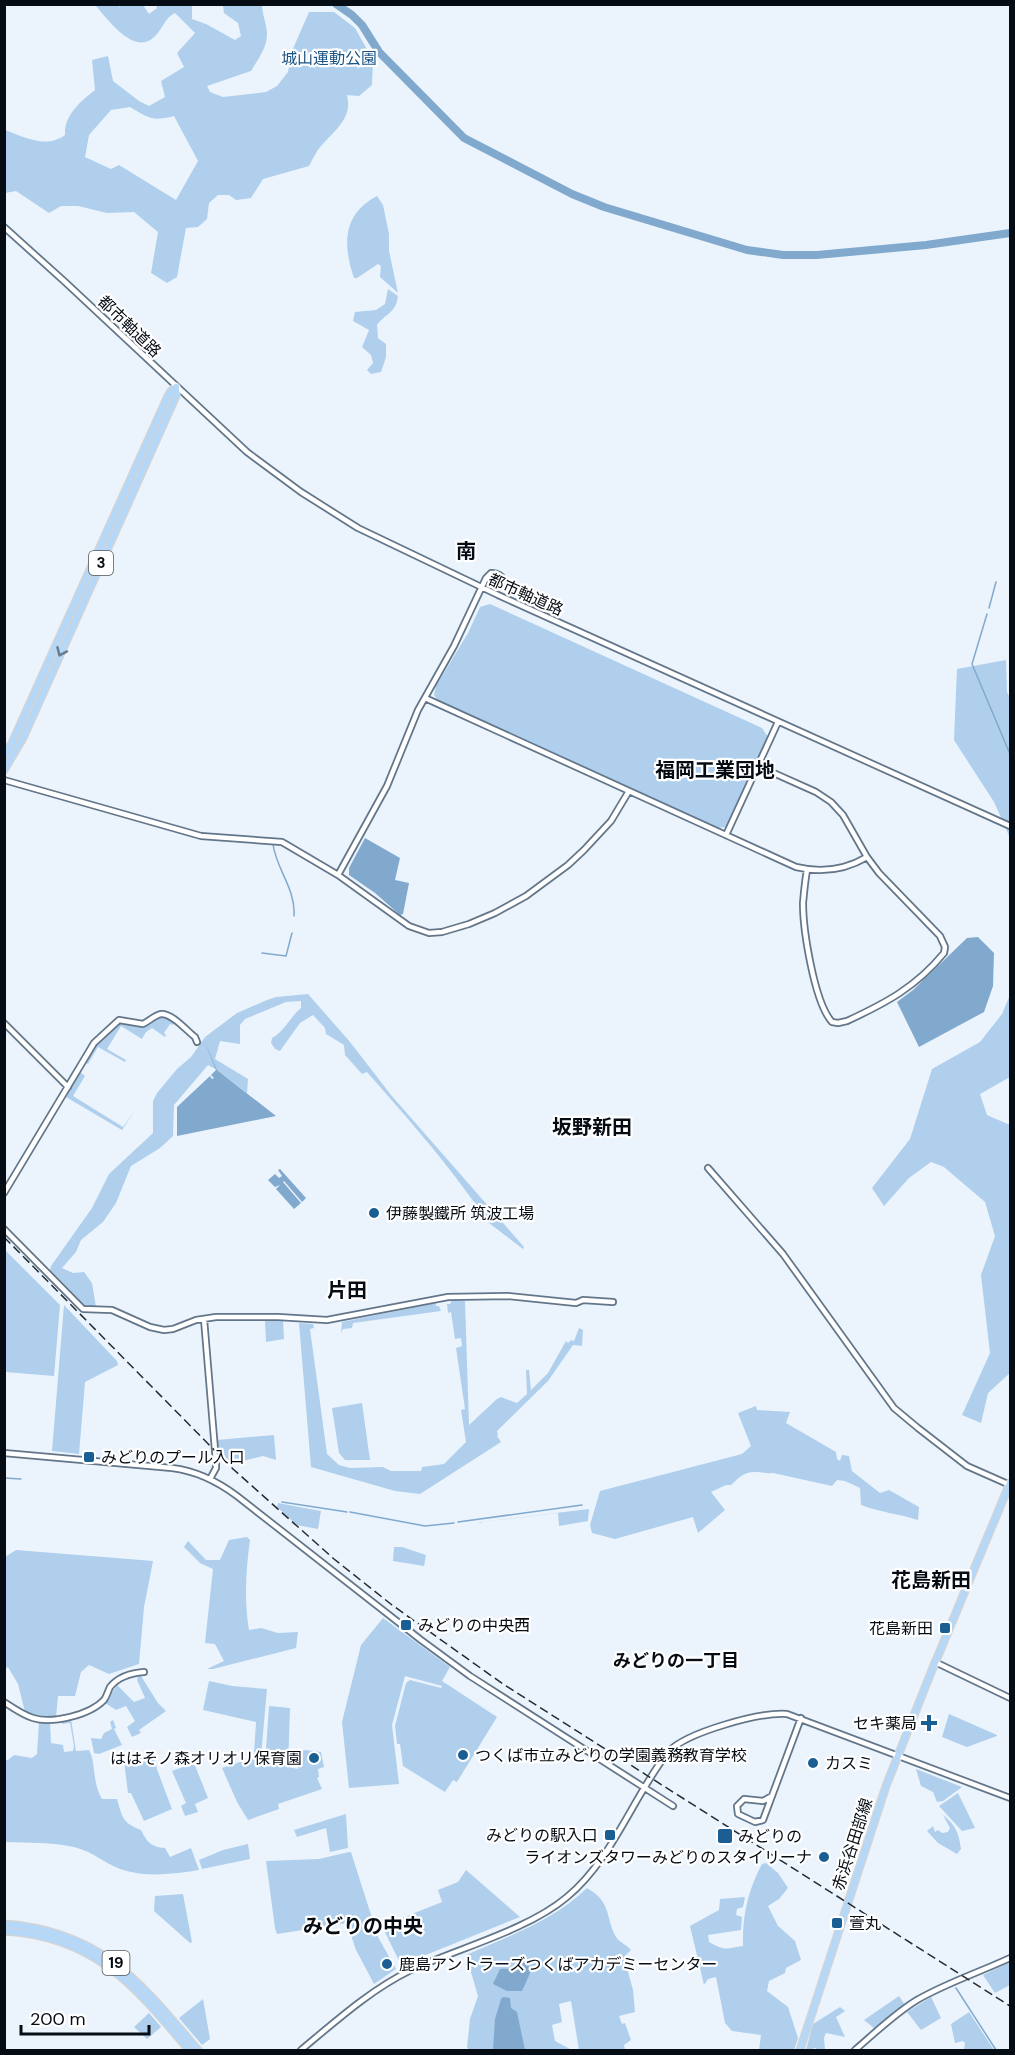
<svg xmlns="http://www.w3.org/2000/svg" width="1015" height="2055" viewBox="0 0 1015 2055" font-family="'DM Sans','Noto Sans JP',sans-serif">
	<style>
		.green { fill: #afcfed; fill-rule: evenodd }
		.water { fill: #81a9ce }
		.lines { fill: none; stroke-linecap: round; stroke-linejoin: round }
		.stream { stroke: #81a9ce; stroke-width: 1.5 }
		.river { stroke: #81a9ce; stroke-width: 8 }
		.minor-casing { stroke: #637689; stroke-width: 8 }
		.major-casing { stroke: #d2d3d5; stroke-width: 9 }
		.minor { stroke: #fff; stroke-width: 4.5 }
		.major { stroke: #b5d8f8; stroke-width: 6 }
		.rail { stroke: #232a31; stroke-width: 1.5; stroke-dasharray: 9 4.5; stroke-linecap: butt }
		.oneway { stroke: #667c91 }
		.poi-dot { fill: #1b5e93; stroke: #fff; stroke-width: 2 }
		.labels { text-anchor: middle; stroke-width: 4.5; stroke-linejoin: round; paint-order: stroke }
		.shield { fill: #fff; stroke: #51555a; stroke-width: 1.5 }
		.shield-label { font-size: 15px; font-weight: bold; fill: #060c13 }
		.park-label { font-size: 16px; fill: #1a5586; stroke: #fff }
		.street-label { font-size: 16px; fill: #060c13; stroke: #fff }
		.poi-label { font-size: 16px; fill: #060c13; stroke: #fff; text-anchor: start }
		.neighbourhood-label { font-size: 18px; font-weight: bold; fill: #060c13; stroke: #fff }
		.quarter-label { font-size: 20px; font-weight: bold; fill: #060c13; stroke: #fff }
	</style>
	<rect width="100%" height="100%" fill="#ebf4fd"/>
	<path class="green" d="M95,5H119V7L123,5H143L149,14L157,8L156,5H192V19L206,24L235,40L241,36L238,23L224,13L223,5H262C262,15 267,24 267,34C267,48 258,59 251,71L207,86L210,92L223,97L266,92L277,86L288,72L292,51L309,12H334L355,28L373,60L372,85L359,96L347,95C353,118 335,130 322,145C316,151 313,159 309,166L263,179L251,198L236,200L229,195H218L209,203L207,219L198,227L186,228L177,277L167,283L151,273L158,232L134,212L107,213L78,206H61L49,213L16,191L5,193V130C24,137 46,149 65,135C64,115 81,101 95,90L92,60L108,56L113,81L139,101L149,106L165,97L161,81L184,67L177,53L195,33L175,13C165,18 164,26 157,34C136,60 108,19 95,5ZM130,107C149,118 152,122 174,116L198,161L176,200L119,165L111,169L85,157L89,135L111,110Z
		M377,196L383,205L389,234V251L398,293L380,277L381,266L378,264L357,278H354C343,246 342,214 377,196Z
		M388,289L398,296C396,313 385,314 377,325L378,338L386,344V357L381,372L371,374L367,370L373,363L371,355L362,347L369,330L353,321L355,312L376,310L385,304Z
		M490,604L762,728L768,737L726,827L717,828L438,701L434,695L436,686L468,633L480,607Z
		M1006,660L1007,692L1010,698V838L994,802L954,740L957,669Z
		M308,994L350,1042L391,1095L524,1247L523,1249L485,1220C482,1208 474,1203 468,1194C437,1151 402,1112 367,1072L362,1074L345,1055L344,1045L326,1034L325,1028L313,1015L300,1023L280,1051L275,1049L271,1043L272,1038C285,1031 290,1017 301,1008V1001L286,1002L245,1019L240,1025V1044L220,1041L215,1059L248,1079L247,1093L217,1070L208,1065L174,1105L173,1136L160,1148L131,1166L116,1203L103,1222L81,1240L76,1252L62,1268L73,1273L84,1272L92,1283L96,1307L84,1305L50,1270L51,1266L92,1208L109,1174L153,1133V1101L157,1093L177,1069L191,1057L205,1037L237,1013L267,1000L276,997Z
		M1010,995V1077L980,1094L987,1115L1010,1125V1373L988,1393L981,1423L962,1415L990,1353L981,1275L995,1236L985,1202L944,1167L931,1162L909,1178L884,1206L872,1188L910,1139L932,1069L980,1042L1002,1014Z
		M160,1017H167L173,1022V1025L170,1024L164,1033L166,1035L165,1037L152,1028L146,1032L142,1039L121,1026L107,1049L126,1060L125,1062L98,1047L88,1064L86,1063L96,1045L118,1023L144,1027Z
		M80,1072L85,1076L73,1096L123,1127L136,1109L122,1130L66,1097Z
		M4,1249L60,1305L54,1376L5,1372Z
		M452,1300L465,1301L469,1425L497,1399L501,1397L517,1403L527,1394L526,1370H529L531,1390L548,1373L566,1341L568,1343L571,1340L574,1341L579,1328L583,1330L582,1346L573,1345L548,1381L497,1431L498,1435L497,1436L501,1442L420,1494L395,1491L311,1467L299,1323L313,1324L314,1328L310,1329L327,1454L339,1465L350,1468L383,1467L391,1471H421L422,1467L444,1464L466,1442L461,1410L465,1409L456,1348L462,1346L461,1338L455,1339L451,1312L448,1313L447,1304H450Z
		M436,1303V1306H439L441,1311L353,1323L352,1328L343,1329L341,1333L342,1322Z
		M64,1305L117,1361L118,1365L85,1382L79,1454L52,1451Z
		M265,1321H283L284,1339L266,1342Z
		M362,1403L370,1460H345L339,1453L332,1408Z
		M756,1406L757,1410L790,1412L786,1423L836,1452L837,1459L840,1461L842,1455L849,1456L852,1471L880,1493L889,1490L919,1507L918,1520C899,1514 880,1512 861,1505L860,1488L845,1481L837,1480L832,1486L773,1473C767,1474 763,1472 757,1472C745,1471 739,1477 731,1485H726L711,1492L725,1510L698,1533L693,1517L615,1539L592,1533L590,1525L600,1491L742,1454L751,1446L738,1413Z
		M274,1435L276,1460L263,1456L230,1464L219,1452L217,1440Z
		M278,1503L321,1511L318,1529L297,1525L277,1507Z
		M589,1509L588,1521L559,1526L558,1513L474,1523Z
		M247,1537L250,1540C246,1568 244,1601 249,1630L261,1628L278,1633L298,1632L296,1648L213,1669H207L224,1661L215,1644L205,1643L213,1569L200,1563L184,1547L188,1541L206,1560H220L229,1540Z
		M394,1547H402L426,1555L424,1566L393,1561Z
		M16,1550L153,1561L144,1607L139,1664L109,1674L89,1665L81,1672L75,1696H58L56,1717H39L25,1712L18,1684L8,1667L5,1669V1557Z
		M383,1618L450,1667L442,1681L497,1717L457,1782L453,1780L445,1792L403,1766L400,1744H397L395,1726L406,1683L410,1680L441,1688L442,1686L405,1676L392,1725L399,1784L349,1788L342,1722L361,1645Z
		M138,1676H141L158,1703L166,1711L139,1730L141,1733L132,1737L127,1727L135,1721L126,1706L116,1710L105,1703L117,1685L134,1702L145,1698L137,1680Z
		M209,1681L232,1686L267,1689L261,1756L254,1753L256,1722L203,1710Z
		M269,1706L290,1708L288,1767L298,1769L299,1752L305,1750L321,1752L324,1767L318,1769L319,1777L317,1778L322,1789L278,1804L279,1809L248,1820L237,1802L222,1768L249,1759L251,1756L262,1760L263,1765L275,1766L265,1763Z
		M949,1714L997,1735V1736L967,1747L942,1737Z
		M71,1719L76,1751L89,1750C96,1762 92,1783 102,1799H117C122,1816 122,1823 141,1830C147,1842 151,1847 165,1848L170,1857L191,1848L199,1870C173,1874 146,1878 120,1869C104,1863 94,1852 74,1847C52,1842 28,1843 5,1842L4,1760H8L14,1755L32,1758L37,1754L39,1722H50L51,1743L63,1745L64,1752L73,1751L74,1746L70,1723L62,1724V1721Z
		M113,1720L116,1728L114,1729L122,1745L99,1754L94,1753L91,1738L101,1739L104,1733L112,1729L110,1722Z
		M152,1753L158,1772L172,1809L144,1821L131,1793H128L124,1761Z
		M194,1763L208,1798L195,1804L198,1812L185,1816L181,1806L186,1803L172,1771Z
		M916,1769L962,1787L943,1801L937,1802L933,1792L921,1786Z
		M958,1793L975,1828L962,1831L939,1806Z
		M346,1814L348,1848L330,1852L326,1828L297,1837L294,1830Z
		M943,1815C956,1825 959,1834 961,1849L957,1854L938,1843L927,1831L933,1826L935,1832L938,1830L942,1833L948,1832L950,1828Z
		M248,1844L250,1859L202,1869L199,1860L223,1850Z
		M349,1852H351L378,1937L396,1969L374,1984L356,1950L347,1923L277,1934L275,1928L266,1861L319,1859Z
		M766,1863L778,1873L788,1888L779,1899L768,1906L778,1926L795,1941L801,1960L786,1968L785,1973L769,1981L767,1991L788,2007L798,2038L794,2050H759L761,2035L732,2031L725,2023L716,1977L708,1979L704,1985L690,1926L719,1910L720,1899L745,1897L743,1907L737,1909L736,1915L742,1917L741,1930L708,1935L709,1942C727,1952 726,1948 743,1946C742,1916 748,1890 762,1864Z
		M466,1870L520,1917L401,1965L382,1926L442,1902L438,1890L458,1882Z
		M587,1888C612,1902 605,1917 616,1937C619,1942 627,1945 631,1950L624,1957L633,1990L635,2012L619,2016L622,2024L625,2023L631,2040L624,2045L625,2050H579L571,2001L559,2004L562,2022L552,2025L555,2041L572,2050H469L467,2047L470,2019L478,1996L466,1955C509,1936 553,1921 587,1888Z
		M183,1894L192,1942L190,1943L154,1911L155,1896Z
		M1010,1962V1985L995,1993L983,1975Z
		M899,1996L905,2005L875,2029L864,2020Z
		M931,1997L941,2018L921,2030L907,2012Z
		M203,1999L210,2039L202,2045L179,2018Z
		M840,2007L845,2011L836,2017L845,2037L826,2033L824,2038L825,2050H817L816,2048L806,2050L813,2024Z
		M969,2012L994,2050H964L965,2043L963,2041L955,2043L951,2024Z
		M149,2013L161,2027L147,2039L134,2027Z"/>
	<path class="water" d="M365,838L400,858L395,880L409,883L403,914L400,915L375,893L349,875V868Z
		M978,937L994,953L993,986L984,1012L919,1047L897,1002L913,990L967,938Z
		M204,1040L217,1070L276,1116L177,1136V1107L210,1076L212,1079L214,1078L211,1075L216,1070Z
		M280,1169L306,1198L302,1202L284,1181L283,1182L301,1203L294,1209L276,1189L280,1185L275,1187L268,1180L275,1174L279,1178L282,1176L278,1170Z
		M518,1962L525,1963L532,1969L522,1991H507L493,1984L500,1969C507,1968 514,1971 518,1962Z
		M503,1997L510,1998L511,2008L517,2012L525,2050H493L495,2019L501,1999Z"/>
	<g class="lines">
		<path class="stream" d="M989,608L996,582
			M987,614L972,664L1010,754
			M273,844C276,869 296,889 294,916
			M262,953L286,956L292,933
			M4,1478L21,1479
			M282,1502L347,1512
			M350,1512L425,1526L454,1523
			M458,1522L582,1505
			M956,1988L996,2050"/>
		<path class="river" d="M336,4L352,15L362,25L379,52L464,138L572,194L604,207L747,250L783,255H817L926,245L1010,233"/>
		<defs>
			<path id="minor" d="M4,227L64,281L247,452L301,492L358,528L498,595L1010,826
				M425,698L796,867C821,873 845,870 867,857
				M758,766L816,792L831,802L843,815L867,857L879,873L940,936L945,947L944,953C916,987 886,1003 847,1021L838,1023L832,1022C814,1002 803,929 803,903C804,892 805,881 807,870
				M4,780L201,836L282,842L338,875L409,926L429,933L442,932L469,924L495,913L526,896L568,865L584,850L611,821L629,791
				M726,835L778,722
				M338,875L387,786L418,710L454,646L486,578L491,573C505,572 504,587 519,590
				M4,1023L68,1087
				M708,1168L783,1254L894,1408L918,1428L967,1466L1010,1485
				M4,1193L94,1043L119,1020L143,1024C149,1021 155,1015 161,1014C172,1013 187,1031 195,1037L197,1042
				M4,1229L83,1309L112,1310L150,1327L164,1330L173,1329L196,1320L216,1317H278L327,1320L448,1297L507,1296L576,1303L583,1300L613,1302
				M204,1319L216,1462V1468L210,1479
				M4,1453L172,1468C197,1471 217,1481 237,1496L421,1640L470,1676L673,1806
				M935,1662L1010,1698
				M4,1702C13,1708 23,1715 33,1718C52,1724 90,1715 104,1700C107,1696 108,1691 110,1687C118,1677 131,1673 144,1672
				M772,1796L763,1801L744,1799L737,1806L738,1814L755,1822L763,1820L801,1718
				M301,2050C336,2021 370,1990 411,1970C459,1948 528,1930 567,1897C612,1860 633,1797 668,1752C687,1732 760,1712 787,1714L1010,1798
				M855,2050C875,2033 894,2014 917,2000C946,1983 980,1972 1010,1958"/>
			<path id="major" d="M4,756L12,743L167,398L171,391L176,387
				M4,770L23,738L176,396V387
				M4,1924C101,1931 140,1982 198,2050
				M4,1931C95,1936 135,1986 189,2050
				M800,2050L886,1786L930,1675L1010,1483"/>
		</defs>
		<use href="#minor" class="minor-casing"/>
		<use href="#major" class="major-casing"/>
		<use href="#minor" class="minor"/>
		<use href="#major" class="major"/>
		<path class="rail" d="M4,1237L233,1469L334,1559L392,1605L503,1684L1010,2006"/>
	</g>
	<defs><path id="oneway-chevron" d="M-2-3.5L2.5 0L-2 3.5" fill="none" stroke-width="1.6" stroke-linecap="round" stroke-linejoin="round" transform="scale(1.5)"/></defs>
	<use class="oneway" href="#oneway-chevron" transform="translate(61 652) rotate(114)"/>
	<g class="poi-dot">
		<circle cx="374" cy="1213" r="6"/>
		<rect x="83" y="1451" width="12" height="12" rx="3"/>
		<rect x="400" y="1619" width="12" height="12" rx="3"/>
		<rect x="939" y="1622" width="12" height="12" rx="3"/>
		<path d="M926 1714h6v6h6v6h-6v6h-6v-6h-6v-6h6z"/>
		<circle cx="463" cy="1755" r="6"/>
		<circle cx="314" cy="1758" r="6"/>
		<circle cx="813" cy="1763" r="6"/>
		<rect x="604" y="1829" width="12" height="12" rx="3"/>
		<rect x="717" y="1828" width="16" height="16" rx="3"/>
		<circle cx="824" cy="1857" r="6"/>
		<rect x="831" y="1917" width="12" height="12" rx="3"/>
		<circle cx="387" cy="1964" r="6"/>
	</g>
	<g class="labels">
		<g class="shield">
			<rect x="89" y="551" width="24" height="24" rx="4.5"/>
			<rect x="102.5" y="1951" width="27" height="24" rx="4.5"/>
		</g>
		<g class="shield-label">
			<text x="101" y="568">3</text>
			<text x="116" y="1968">19</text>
		</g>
		<g class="park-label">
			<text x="329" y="64">城山運動公園</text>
		</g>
		<g class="street-label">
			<text transform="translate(130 326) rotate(44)" y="6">都市軸道路</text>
			<text transform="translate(526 594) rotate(24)" y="6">都市軸道路</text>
			<text transform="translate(852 1844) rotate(-72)" y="6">赤浜谷田部線</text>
		</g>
		<g class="poi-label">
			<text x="386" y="1219">伊藤製鐵所 筑波工場</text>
			<text x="101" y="1463">みどりのプール入口</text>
			<text x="418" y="1631">みどりの中央西</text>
			<text x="933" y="1634" text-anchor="end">花島新田</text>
			<text x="917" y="1729" text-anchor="end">セキ薬局</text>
			<text x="475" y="1761">つくば市立みどりの学園義務教育学校</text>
			<text x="302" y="1764" text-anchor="end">ははそノ森オリオリ保育園</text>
			<text x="825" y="1769">カスミ</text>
			<text x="598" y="1841" text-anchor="end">みどりの駅入口</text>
			<text x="738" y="1842">みどりの</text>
			<text x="812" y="1863" text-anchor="end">ライオンズタワーみどりのスタイリーナ</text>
			<text x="849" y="1929">萱丸</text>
			<text x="399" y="1970">鹿島アントラーズつくばアカデミーセンター</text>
		</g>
		<g class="neighbourhood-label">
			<text x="676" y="1667">みどりの一丁目</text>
		</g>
		<g class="quarter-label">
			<text x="466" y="558">南</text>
			<text x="715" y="777">福岡工業団地</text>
			<text x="592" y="1134">坂野新田</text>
			<text x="347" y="1297">片田</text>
			<text x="931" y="1587">花島新田</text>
			<text x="363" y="1933">みどりの中央</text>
		</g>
	</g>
	<rect width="1015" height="2055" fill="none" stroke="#060c13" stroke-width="12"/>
	<path d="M21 2025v9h128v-9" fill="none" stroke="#060c13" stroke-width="3"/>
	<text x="30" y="2025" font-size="18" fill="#060c13" stroke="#ffffff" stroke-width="4.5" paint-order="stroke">200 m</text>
</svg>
